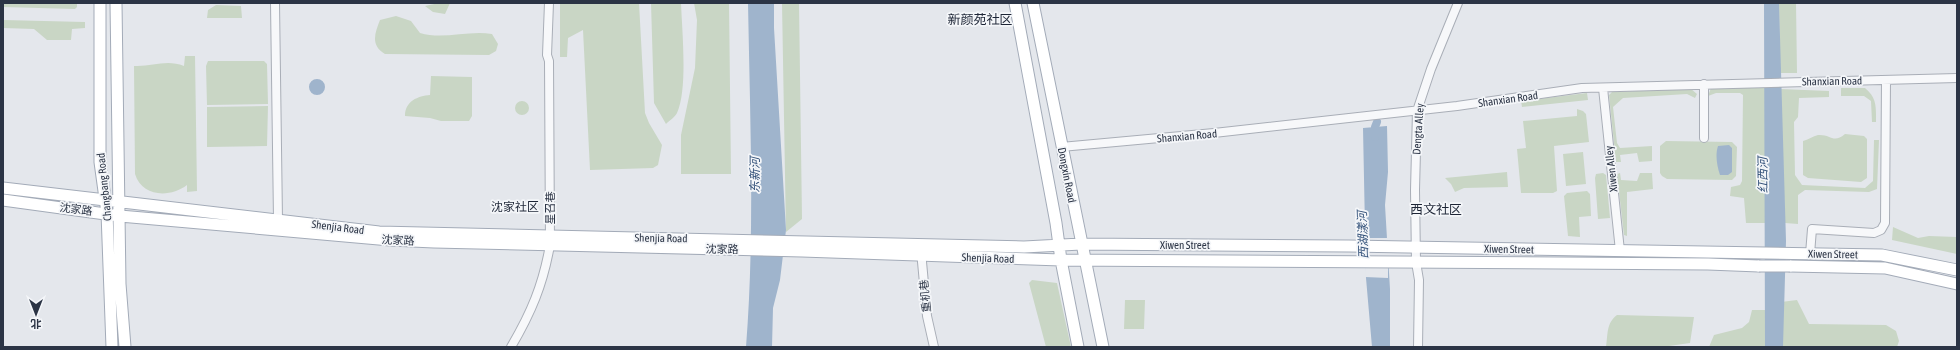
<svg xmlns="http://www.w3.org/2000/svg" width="1960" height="350" viewBox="0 0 1960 350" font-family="'Asap Condensed','Noto Sans SC',sans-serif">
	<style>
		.green { fill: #c9d6c5 }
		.water { fill: #9fb4cc }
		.pier { fill: #e4e7ec }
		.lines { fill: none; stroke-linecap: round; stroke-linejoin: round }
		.canal { stroke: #9fb4cc; stroke-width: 8 }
		.minor-casing { stroke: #a9aeb7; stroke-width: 10 }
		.major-casing { stroke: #a3abb8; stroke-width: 13 }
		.minor { stroke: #f7f8fa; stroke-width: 8 }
		.major { stroke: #fff; stroke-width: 11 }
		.major-bridge-casing { stroke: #a3abb8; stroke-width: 13; stroke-linecap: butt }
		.major-bridge { stroke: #fff; stroke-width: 11 }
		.labels { text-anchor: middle; stroke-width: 3.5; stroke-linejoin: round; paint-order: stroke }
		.street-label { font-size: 11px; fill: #2b3445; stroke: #f4f6f9 }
		.water-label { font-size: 12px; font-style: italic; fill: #34527a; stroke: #f4f6f9 }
		.neighbourhood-label { font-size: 12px; fill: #1d2536; stroke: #f4f6f9 }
		.quarter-label { font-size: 13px; fill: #1d2536; stroke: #f4f6f9 }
	</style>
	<rect width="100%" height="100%" fill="#e4e7ec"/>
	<path class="green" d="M3,3H77V7L75,9L3,7Z
		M439,3H450L445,14L433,12L425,6Z
		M560,3H639L645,113L649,123L662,145L658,165L653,168L590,170L583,30L568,38L567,57H560Z
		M651,3H681C682,30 688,89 677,113C675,117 669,121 666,124L654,103Z
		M694,3H729L731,174H681V135L695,68L697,20Z
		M782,3H799L802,219L786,232Z
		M1779,3H1796L1797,73H1780Z
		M216,5L241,6L242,18H207L208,10Z
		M396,16L411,21L420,33C443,40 468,30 492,34L498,44L496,51L489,55L385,54C370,45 375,33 380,20Z
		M3,20L85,22V28L72,29L71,40H47L34,29L3,28Z
		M185,56H195L197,191L187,192V185C170,198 142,197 135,174L134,66C152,67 166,59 184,66Z
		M208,61H264L267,64L268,104L207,105L206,66Z
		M431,76L472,77V116L469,121H441L430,118L405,116C405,101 418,96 430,95Z
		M1765,87V223H1746L1744,198L1730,196L1731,187L1740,185L1742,181L1743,95L1740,93H1716L1708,96L1711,88Z
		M1841,88H1865C1877,98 1876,107 1876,122H1872L1871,101L1864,96H1841Z
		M1691,89L1697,94L1695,98L1687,94L1623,98L1613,107L1617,143L1620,148L1652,146V161L1639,162L1637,153L1620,155L1621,162H1616L1609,95L1612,92Z
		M1780,89L1829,91V97L1799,98L1798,117L1794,122L1795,175L1802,185L1865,188L1873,181L1874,140H1879L1877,189L1869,192L1805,190L1798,195V224L1785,223Z
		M1587,93L1588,100L1522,107L1521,101Z
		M515 108a7 7 0 1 1 14 0a7 7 0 1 1-14 0Z
		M268,106L267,146L207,147V107Z
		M1577,109L1583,111L1586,114L1589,142L1554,146L1557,191L1553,193H1521L1517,149L1526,148L1523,121L1577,116Z
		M1845,134L1864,136L1867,139V178L1861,182L1808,178L1803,175V141C1808,140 1813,136 1818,135C1831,134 1833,144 1845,134Z
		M1666,141L1732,142L1737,147L1736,176L1732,180L1667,179L1662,176L1660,173V146Z
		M1583,152L1586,184L1566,186L1563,154Z
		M1507,172L1508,187L1464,188L1455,192L1451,184L1445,178Z
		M1603,173L1606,175L1610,218L1598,219L1595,178L1596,174Z
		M1620,173L1621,180L1637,181L1640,173H1652L1653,189L1627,192V236L1624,235L1617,174Z
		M1587,191L1590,194L1591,216L1579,217L1580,237L1568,236L1564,196L1567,193Z
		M1893,227L1918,238L1929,236L1957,237V254L1892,240Z
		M1032,280L1057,283L1071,347H1046L1029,283Z
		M1125,300H1145L1144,329H1124Z
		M1797,300L1809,324L1886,325L1896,331L1899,341L1897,347H1782L1781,302Z
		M1752,310H1765V347H1709L1714,335L1742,328L1749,322Z
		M1617,315L1694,317L1690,343L1662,347H1606C1608,335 1606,323 1617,315Z"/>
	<path class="water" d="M748,3H774V28L786,230L780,280L773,308L772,347H746C755,233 750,118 748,3Z
		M1764,3H1779L1786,241L1783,347H1765Z
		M309 87a8 8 0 1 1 16 0a8 8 0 1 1-16 0Z
		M1387,126L1388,172L1385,205L1390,289V347H1372L1366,278L1363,128Z
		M1729,145L1732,148V172L1728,175H1720C1717,166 1715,155 1718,146Z"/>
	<path class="pier" d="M1366,238H1388V278L1365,277Z"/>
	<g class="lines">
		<path class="canal" d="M1375,137V127L1377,122"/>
		<defs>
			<path id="minor" d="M275,3L278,220
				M1704,84V138
				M1603,88L1620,251
				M1061,147L1214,133L1457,106L1582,88L1957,78
				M921,251L927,316L934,347
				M1810,254L1812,229L1874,233L1881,230L1885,223L1886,80
				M511,347C531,313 543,285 550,245L549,61L547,55L549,3
				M1418,347L1419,280L1416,262L1415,190L1417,111L1431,69L1458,3"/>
			<path id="major" d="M100,3V162L107,213L112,347
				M116,3L120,284L125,347
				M1015,3L1056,223L1061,260L1078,347
				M1033,3L1103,347
				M3,188L379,232L1024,247L1081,244L1349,246L1882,255L1957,270
				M3,200L120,216L390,240L434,242L802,251L1061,260L1708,264L1759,266
				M1790,266L1885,268L1957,284"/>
		</defs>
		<use href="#minor" class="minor-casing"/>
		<use href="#major" class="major-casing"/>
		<use href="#minor" class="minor"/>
		<use href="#major" class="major"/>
		<defs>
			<path id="major-bridge" d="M1759,266H1790"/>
		</defs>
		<use href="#major-bridge" class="major-bridge-casing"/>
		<use href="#major-bridge" class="major-bridge"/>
	</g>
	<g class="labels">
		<g class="street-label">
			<text transform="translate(1832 81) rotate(-1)" y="4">Shanxian Road</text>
			<text transform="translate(1508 99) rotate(-8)" y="4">Shanxian Road</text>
			<text transform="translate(1418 129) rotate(-86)" y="4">Dengta Alley</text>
			<text transform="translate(1187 136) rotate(-5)" y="4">Shanxian Road</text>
			<text transform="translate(1611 169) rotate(-96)" y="4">Xiwen Alley</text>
			<text transform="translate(1067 175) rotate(79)" y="4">Dongxin Road</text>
			<text transform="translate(104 187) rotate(-96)" y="4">Changbang Road</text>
			<text transform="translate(550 208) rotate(-90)" y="4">星召巷</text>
			<text transform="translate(76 209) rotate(7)" y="4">沈家路</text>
			<text transform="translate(338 227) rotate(7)" y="4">Shenjia Road</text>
			<text transform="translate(661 238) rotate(1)" y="4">Shenjia Road</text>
			<text transform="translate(398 240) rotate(3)" y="4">沈家路</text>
			<text x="1185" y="249">Xiwen Street</text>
			<text transform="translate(722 249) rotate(1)" y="4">沈家路</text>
			<text transform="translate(1509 249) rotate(1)" y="4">Xiwen Street</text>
			<text transform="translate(1833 254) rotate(1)" y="4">Xiwen Street</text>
			<text transform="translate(988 258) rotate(2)" y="4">Shenjia Road</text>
			<text transform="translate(925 296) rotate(-96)" y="4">重机巷</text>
		</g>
		<g class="water-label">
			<text transform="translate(755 175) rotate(-90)" y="4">东新河</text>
			<text transform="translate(1763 175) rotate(-91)" y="4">红西河</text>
			<text transform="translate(1363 235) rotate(-92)" y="4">西湖漾河</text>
		</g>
		<g class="neighbourhood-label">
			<text x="515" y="211">沈家社区</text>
		</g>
		<g class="quarter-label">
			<text x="980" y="24">新颜苑社区</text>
			<text x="1436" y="214">西文社区</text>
		</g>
	</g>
	<rect width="1960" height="350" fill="none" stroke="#2b3445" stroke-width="8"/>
	<g transform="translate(36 314) rotate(180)" stroke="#f4f6f9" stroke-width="3" paint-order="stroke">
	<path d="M0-3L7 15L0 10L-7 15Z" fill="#2b3445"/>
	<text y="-6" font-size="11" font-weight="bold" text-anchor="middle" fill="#2b3445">北</text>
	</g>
</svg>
